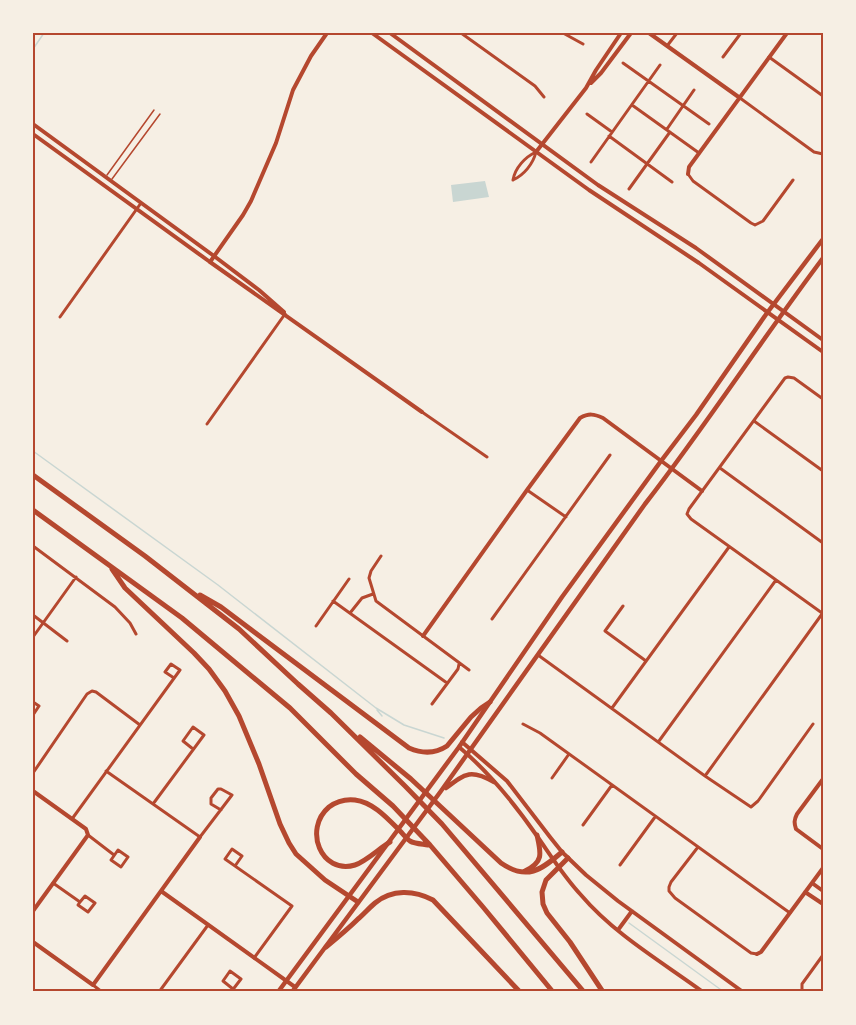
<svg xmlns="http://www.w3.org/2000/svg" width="856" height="1025" viewBox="0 0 856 1025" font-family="'Public Sans',sans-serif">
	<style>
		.water { fill: #c9d6d2 }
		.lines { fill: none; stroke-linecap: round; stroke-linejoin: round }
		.stream { stroke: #c9d6d2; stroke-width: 1.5 }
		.service { stroke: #b5482f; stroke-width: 1.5 }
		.minor { stroke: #b5482f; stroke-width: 3 }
		.tertiary { stroke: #b5482f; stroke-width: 4 }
		.secondary { stroke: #b5482f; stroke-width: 4 }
		.primary { stroke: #b5482f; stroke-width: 4.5 }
		.motorway { stroke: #b5482f; stroke-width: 5 }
		.neatline { fill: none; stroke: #b5482f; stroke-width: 2 }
	</style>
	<rect width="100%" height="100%" fill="#f6efe4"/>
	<path class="water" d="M485,181L489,197L453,202L451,185Z"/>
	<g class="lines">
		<path class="stream" d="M33,49L44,33
			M33,451L218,585L376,708L404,725L444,738
			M377,710L382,716
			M629,923L724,992"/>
		<path class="service" d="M107,175L154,110
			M112,179L160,114"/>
		<path class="minor" d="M461,33L535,86L544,97
			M563,33L583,44
			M821,33L823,35
			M667,46L677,33
			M723,57L741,33
			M769,57L823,96
			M623,63L709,124
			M740,98L814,152L823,154
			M632,105L699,153
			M587,114L612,132
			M667,129L694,90
			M609,136L672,182
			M591,162L660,65
			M688,174L693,181L751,223L755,225L763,221L793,180
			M513,180C515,168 525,157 536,152
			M513,180C524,175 533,164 536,152
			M629,189L670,132
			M60,317L141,203
			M422,412L487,457
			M754,421L823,471
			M207,424L285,314
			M720,468L823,543
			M527,490L566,517
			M33,546L115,607L130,623L136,634
			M381,556L371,571L369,578L376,601L469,670
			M333,601L447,683
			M623,606L605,631L646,661
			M350,613L362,598L373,594
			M822,613L691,519L687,514L689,509L785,378L788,377L794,378L823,399
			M33,615L67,641
			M492,619L610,455
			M316,626L349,579
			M33,637L76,577
			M538,655L705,776L751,807L758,801L813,724
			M33,702L39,706L33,715
			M432,704L458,669L459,664
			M612,708L729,547
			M523,724L540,733L790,913
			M659,741L776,580
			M106,771L200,837L232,795L221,789H218L211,798V804L221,810
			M33,773L87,694L92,691L96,692L140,725
			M705,776L822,614
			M552,778L569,754
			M153,804L204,735L193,727L183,741L193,749
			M72,819L180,670L171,664L165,672L174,678
			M583,825L612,785
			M88,835L114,855
			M698,847L671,882L669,887V891L675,898L751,953L757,954
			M118,850L128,857L121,867L111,860Z
			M620,865L655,817
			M235,866L242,856L232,849L225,859L292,906L254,958
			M53,883L80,902L78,905L88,912L95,903L85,896L80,902
			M93,985L102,992
			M159,992L208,925
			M231,992L241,979L230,971L223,981L233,989
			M804,992L802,989V984L823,955"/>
		<path class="tertiary" d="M649,33L740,98
			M591,83L601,73L631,33
			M536,152L586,88L596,70L621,33
			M688,174L689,167L787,33
			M214,256L259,290L284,312
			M210,262L422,412
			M423,636L527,490L580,418C589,413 594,414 603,418L702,491
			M823,779L797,814C794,820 794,823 796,829L823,849
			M33,791L86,829L88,835L33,911
			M812,883L823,891
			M161,891L295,987
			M805,892L823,904
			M33,942L93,985L200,837
			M757,954L761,952L823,868"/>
		<path class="secondary" d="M372,33L589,190L699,263L823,352
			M390,33L598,185L696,248L823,340
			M33,124L214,256
			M33,134L210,262L243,215L251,201L276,143L293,90L311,56L327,33
			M462,742L507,781L550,837L562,852L586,875L618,901L743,992
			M459,747C489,772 514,803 537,836C551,856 564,877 581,895C614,934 662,962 703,992
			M618,930L632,911"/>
		<path class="primary" d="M446,788C466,773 471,769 494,782
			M278,992L459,747L562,597L661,461L696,415L767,313L823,239
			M292,992L441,791L645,504C707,424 762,339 823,258"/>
		<path class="motorway" d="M33,475L145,556L239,629L298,684L331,713L405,786L442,824L584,992
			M33,510L182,618L290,708L356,774L393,806L430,845L483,907L553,992
			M112,569L125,588L194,653L209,669L225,691L239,716L259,764L280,824L289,843L296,854L325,880L358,902
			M200,595L221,607L409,748C423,754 435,754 447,746L471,717L481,708L490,702
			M360,737L411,779L501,863C527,881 541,870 562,852
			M390,842C380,848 365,862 355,865C321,875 303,829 329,807C337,801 346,799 355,800C373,802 388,819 400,831C403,834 407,839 410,841C415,844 423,844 428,845
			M568,858L546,880L542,892L543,904L547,913L570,942L603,992
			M525,871C544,862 541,853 537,835
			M326,947C337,938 348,929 358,919C364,914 369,908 375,903C392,889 414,890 433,900L520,992"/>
	</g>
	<rect width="856" height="1025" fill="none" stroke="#f6efe4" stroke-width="69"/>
	<rect x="34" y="34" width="788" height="956" class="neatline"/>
</svg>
